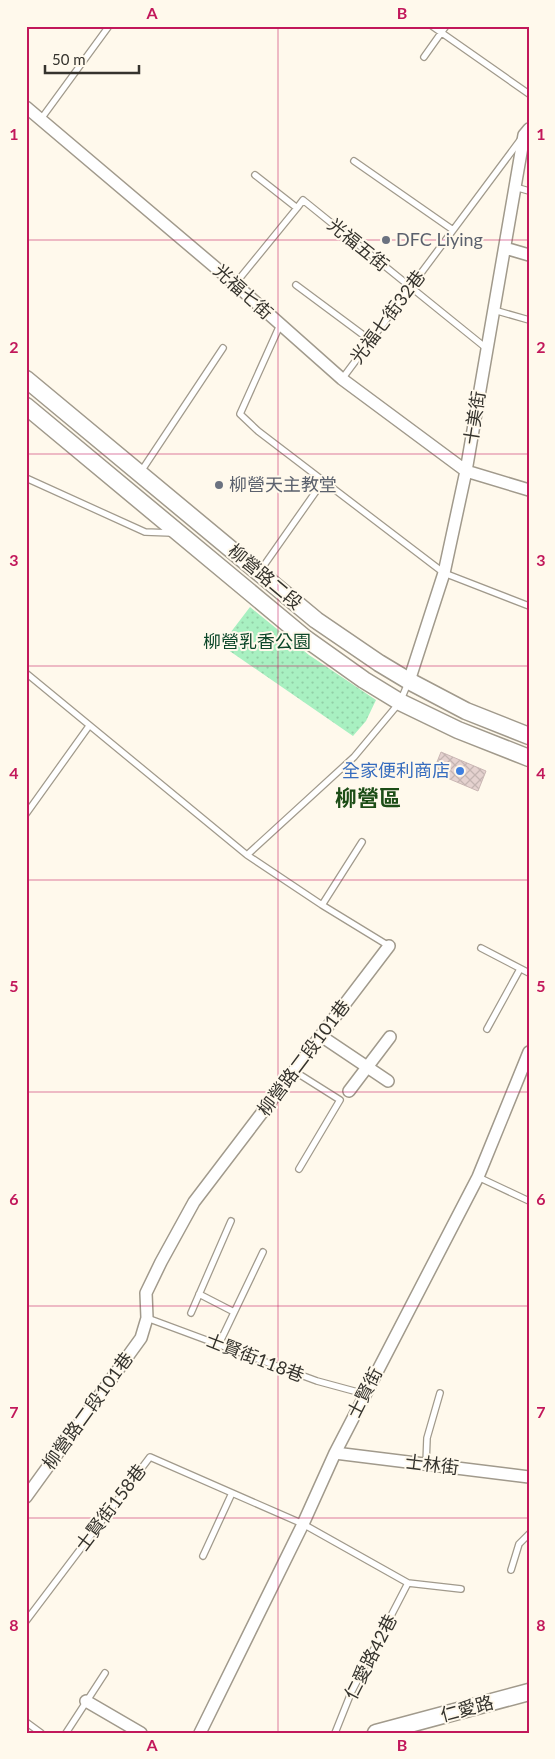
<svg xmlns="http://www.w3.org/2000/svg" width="555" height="1759" viewBox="0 0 555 1759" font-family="Lato,'Noto Sans TC',sans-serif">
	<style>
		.grass { fill: url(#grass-dots) }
		.building { fill: url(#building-cross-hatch); stroke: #cab7b4 }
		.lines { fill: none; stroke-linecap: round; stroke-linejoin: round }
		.lane-casing { stroke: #a19a8c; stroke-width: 8 }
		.street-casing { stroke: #a19a8c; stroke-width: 14 }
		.secondary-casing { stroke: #a19a8c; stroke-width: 19 }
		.lane { stroke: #fff; stroke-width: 5.5 }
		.street { stroke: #fff; stroke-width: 11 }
		.secondary { stroke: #fff; stroke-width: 16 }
		.grid { fill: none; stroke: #c2185b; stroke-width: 1; stroke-opacity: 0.55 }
		.worship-dot { fill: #6b7280; stroke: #fff9ec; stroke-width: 2 }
		.shop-dot { fill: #3f7fe0; stroke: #fff9ec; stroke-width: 2 }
		.labels { text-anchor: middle; stroke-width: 4; stroke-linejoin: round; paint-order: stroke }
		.worship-label { font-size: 18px; fill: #5b616d; stroke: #fff9ec; text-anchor: start }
		.street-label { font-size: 18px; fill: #35332d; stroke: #fff9ec }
		.park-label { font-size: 18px; fill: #0c4729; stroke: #fff9ec }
		.shop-label { font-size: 18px; fill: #366cbe; stroke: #fff9ec; text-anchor: end }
		.district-label { font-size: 22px; font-weight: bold; fill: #1c4d16; stroke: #fff9ec }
		.neatline { fill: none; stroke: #c2185b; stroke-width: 2 }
		.grid-label { font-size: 16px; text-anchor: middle; font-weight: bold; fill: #c2185b }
	</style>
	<defs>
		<pattern id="grass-dots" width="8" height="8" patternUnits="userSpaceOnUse" patternTransform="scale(1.25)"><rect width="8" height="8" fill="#a8f0c1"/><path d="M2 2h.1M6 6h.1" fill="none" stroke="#91cea6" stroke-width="1.8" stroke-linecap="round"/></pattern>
		<pattern id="building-cross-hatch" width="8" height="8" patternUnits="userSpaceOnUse" patternTransform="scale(1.25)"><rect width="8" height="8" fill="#e5d2cf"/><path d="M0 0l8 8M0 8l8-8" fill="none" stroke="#c5b5b2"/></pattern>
	</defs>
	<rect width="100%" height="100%" fill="#fff9ec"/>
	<path class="grass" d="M250,607L309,655L376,700L366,721L353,736L221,645Z"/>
	<path class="building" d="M441,752L486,771L478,791L433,772Z"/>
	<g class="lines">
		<defs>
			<path id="lane" d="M432,26L529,94
				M424,57L446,26
				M41,119L109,26
				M354,161L453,230
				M255,175L297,208L303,200L486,348
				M515,187L529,191
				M235,284L297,208
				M296,285L370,340
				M494,310L529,320
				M280,325L240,414L258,431L444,573L529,606
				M342,379L521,139
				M140,473L223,348
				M26,478L145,532L172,533
				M260,571L324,480
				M26,673L247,855
				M26,814L89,726
				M322,905L362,842
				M389,946L322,905L247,855L354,757L400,702L408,683
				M481,948L529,973
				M487,1029L520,969
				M294,1071L340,1100L299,1169
				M478,1177L529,1201
				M199,1294L234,1312
				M191,1313L231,1221
				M147,1318L317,1381L365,1394
				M219,1344L263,1252
				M426,1464L427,1438L440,1393
				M203,1556L232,1493
				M511,1570L519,1544L529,1534
				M26,1621L150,1457L303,1524L408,1583L461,1589
				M26,1722L41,1733
				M66,1733L105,1673
				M335,1733L351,1693L408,1583"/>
			<path id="street" d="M26,107L235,284L342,379L466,471L529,490
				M505,248L529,255
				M409,681L444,573L466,471L524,135L529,129
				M321,1036L388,1081
				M349,1091L390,1037
				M335,1453L529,1477
				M26,1497L141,1338L147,1318L146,1293L161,1262L194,1202L389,946
				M86,1701L141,1733
				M200,1733L303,1524L335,1453L478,1177L529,1052"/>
			<path id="secondary" d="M26,379L316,620L379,663L409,681L466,711L529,736
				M26,406L305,638L364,680L400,702L458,730L529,758
				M376,1733L529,1692"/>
		</defs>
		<use href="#lane" class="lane-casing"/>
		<use href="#street" class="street-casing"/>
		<use href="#secondary" class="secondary-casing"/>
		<use href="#lane" class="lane"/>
		<use href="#street" class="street"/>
		<use href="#secondary" class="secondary"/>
	</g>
	<path class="grid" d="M278,26V1733M26,240H529M26,454H529M26,666H529M26,880H529M26,1092H529M26,1306H529M26,1518H529"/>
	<g class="worship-dot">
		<circle cx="386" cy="240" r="5"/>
		<circle cx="219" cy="485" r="5"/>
	</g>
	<circle class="shop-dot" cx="460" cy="771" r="5"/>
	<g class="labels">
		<g class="worship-label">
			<text x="396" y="246">DFC Liying</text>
			<text x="229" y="491">柳營天主教堂</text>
		</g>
		<g class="street-label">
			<text transform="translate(358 245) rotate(39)" y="6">光福五街</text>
			<text transform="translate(243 292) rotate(42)" y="6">光福七街</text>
			<text transform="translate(388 317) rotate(-53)" y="6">光福七街32巷</text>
			<text transform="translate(475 418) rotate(-81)" y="6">十美街</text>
			<text transform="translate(265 577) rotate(40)" y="6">柳營路二段</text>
			<text transform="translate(304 1058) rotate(-53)" y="6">柳營路二段101巷</text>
			<text transform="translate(255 1358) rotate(21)" y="6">士賢街118巷</text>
			<text transform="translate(365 1393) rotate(-63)" y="6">士賢街</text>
			<text transform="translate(88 1411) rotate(-54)" y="6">柳營路二段101巷</text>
			<text transform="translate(432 1465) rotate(7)" y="6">士林街</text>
			<text transform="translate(111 1508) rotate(-53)" y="6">士賢街158巷</text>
			<text transform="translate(371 1657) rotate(-63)" y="6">仁愛路42巷</text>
			<text transform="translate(467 1709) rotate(-15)" y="6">仁愛路</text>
		</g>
		<g class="park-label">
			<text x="257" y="648">柳營乳香公園</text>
		</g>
		<g class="shop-label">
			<text x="450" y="777">全家便利商店</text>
		</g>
		<g class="district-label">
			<text x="368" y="806">柳營區</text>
		</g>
	</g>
	<rect width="555" height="1759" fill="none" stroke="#fff9ec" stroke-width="55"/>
	<path d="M45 65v8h94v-8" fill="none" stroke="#35332d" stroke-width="2.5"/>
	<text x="52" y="65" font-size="15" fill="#35332d" stroke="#fff9ec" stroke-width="4" paint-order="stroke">50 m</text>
	<rect x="28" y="28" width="500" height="1704" class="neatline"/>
	<g class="grid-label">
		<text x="152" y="19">A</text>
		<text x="402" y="19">B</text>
		<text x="14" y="140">1</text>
		<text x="541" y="140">1</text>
		<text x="14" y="353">2</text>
		<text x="541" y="353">2</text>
		<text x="14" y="566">3</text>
		<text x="541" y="566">3</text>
		<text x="14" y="779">4</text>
		<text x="541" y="779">4</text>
		<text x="14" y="992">5</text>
		<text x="541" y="992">5</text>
		<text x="14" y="1205">6</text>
		<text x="541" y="1205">6</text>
		<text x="14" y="1418">7</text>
		<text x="541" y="1418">7</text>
		<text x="14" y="1631">8</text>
		<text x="541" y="1631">8</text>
		<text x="152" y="1751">A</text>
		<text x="402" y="1751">B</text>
	</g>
</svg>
